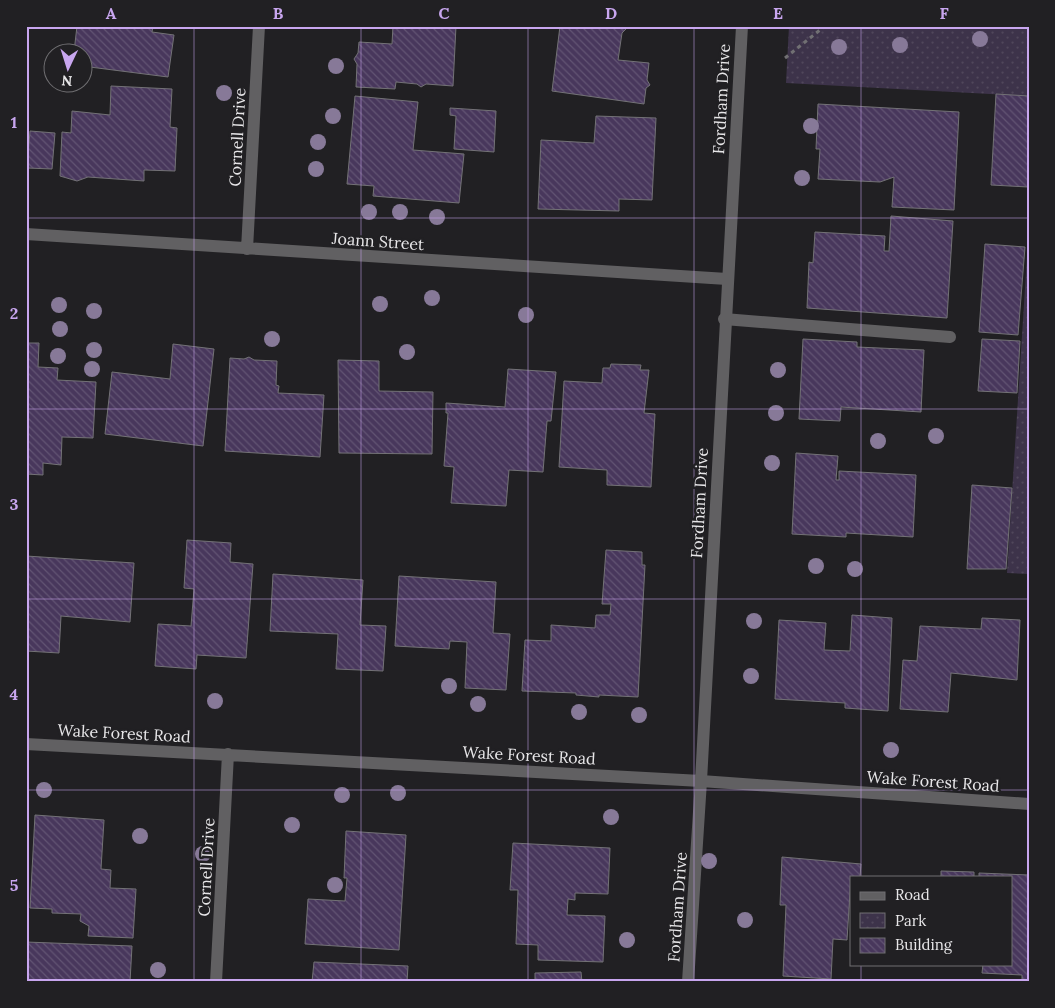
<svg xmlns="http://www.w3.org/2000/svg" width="1055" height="1008" viewBox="0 0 1055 1008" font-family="Lora,serif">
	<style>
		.park { fill: url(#park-dots) }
		.building { fill: url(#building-back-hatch); stroke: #737276 }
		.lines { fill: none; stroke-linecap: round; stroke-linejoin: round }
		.path { stroke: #717073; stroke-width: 3; stroke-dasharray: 4 4; stroke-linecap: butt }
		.lane { stroke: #616062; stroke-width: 12 }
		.street { stroke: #616062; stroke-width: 12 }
		.tree { fill: #877998 }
		.grid { fill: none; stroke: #c8a6ef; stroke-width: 1; stroke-opacity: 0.55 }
		.labels { text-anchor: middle; stroke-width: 5; stroke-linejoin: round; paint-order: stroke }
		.street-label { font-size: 16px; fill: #e7e6e8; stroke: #212023 }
		.neatline { fill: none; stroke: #c8a6ef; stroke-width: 2 }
		.grid-label { font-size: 16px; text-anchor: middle; font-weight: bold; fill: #c8a6ef }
	</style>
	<defs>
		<pattern id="park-dots" width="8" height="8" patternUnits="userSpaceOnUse" patternTransform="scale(1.25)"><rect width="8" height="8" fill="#3d334a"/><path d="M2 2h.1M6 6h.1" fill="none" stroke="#50475b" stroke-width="1.8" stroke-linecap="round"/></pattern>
		<pattern id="building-back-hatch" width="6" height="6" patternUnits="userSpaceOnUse" patternTransform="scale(1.25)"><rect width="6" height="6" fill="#48375c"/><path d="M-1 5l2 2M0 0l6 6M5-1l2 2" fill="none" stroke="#625473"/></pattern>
	</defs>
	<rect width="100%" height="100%" fill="#212023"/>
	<path class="park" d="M789,26H1029V96L786,83Z
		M1029,225V574L1007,573Z"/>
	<path class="building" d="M77,26H153L152,32L174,35L168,77L82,66V52H74Z
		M393,26H456L453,86L426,84L421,87L417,84L396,82L395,89L356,87L357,64L354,59L358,53L359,42L392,44Z
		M560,26H625L626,29L622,33L618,60L649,63L647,80L650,85L646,88L644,104L552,91Z
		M111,86L172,89L170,127L177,128L175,171L144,170V181L88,177L77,181L60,176L62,132L71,133L72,111L110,115Z
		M996,94L1029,96L1028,187L991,185Z
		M355,96L418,102L413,150L464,154L459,203L373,196L374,186L347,184Z
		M818,104L959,112L954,210L892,207L894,177L880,182L818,179L820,149H816Z
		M450,108L496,111L494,152L454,149L456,116L450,115Z
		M596,116L656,118L652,200L619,199V211L538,209L541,140L594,143Z
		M30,131L55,133L52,169L27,168Z
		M891,216L953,221L947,318L807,308L809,262L813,263L815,232L885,236L884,251H889Z
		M985,244L1025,247L1018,335L979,332Z
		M803,339L857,342V347L924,350L921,412L841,407L840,421L799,419Z
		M982,339L1020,341L1017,393L978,391Z
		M26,343H39L38,367L58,368L57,380L96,382L93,438L62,437L61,465L43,463V475L26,474Z
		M173,344L214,349L203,446L105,434L112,372L170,379Z
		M249,357L254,360L277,361L276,385L279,386L278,393L324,395L320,457L225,451L230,358L244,359Z
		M338,360L379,361V391L433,392L432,454L339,453Z
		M611,364L641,365L640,370H649L644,413L655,414L651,487L607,485V470L559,467L564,381L602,383L603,368H610Z
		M508,369L556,372L551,421H547L543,472L509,470L506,506L451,503L454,467L444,466L448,413H446V403L505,407Z
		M796,453L838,456L836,480H839V471L916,475L913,537L846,533V537L792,534Z
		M972,485L1012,488L1006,569H967Z
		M187,540L231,543L230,562L253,564L246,658L197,655L196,669L155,666L158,624L191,626L194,589L184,588Z
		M606,550L642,552V565H645L638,697L599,695V697L576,695V693L522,691L525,640L551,641V625L595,628L596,615H610L611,604H602Z
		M26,556L134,563L130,622L61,616L59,653L26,651Z
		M273,574L363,580L360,625L386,626L383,671L336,669L338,634L270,631Z
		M399,576L496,582L493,633L510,634L506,690L465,688L467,642L450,641L449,649L395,646Z
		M852,615L892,618L888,711L845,708V703L775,699L779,620L826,623L824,650L850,651Z
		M982,618L1020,620L1017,680L951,673L948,712L900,709L903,660L917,661L920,626L981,629Z
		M35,815L104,820L101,869L111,870L110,888L136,889L133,938L88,936L89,926L80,921L81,914L52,913V909L30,908Z
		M346,831L406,835L399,950L305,944L308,899L345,901L347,878H344Z
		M513,843L610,848L608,894L575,893V900L568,899L567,915L605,916L603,962L538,960V945L516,944L518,890H510Z
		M782,857L861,864L860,877H851L847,940L833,939L831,979L783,976L786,905H780Z
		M941,871L974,872V877H941Z
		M979,873L1029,875V982H1022V975L982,973L983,964H1011V877H979Z
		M26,942L132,946L130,982H26Z
		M314,962L408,966L407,982H312Z
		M581,972L582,982H535V973Z"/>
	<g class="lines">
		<path class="path" d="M785,58L825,26"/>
		<path class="lane" d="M724,319L950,337"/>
		<path class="street" d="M26,234L727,279
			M247,249L259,26
			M26,744L701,781L1029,804
			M216,982L228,754
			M688,982L701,781L742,26"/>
	</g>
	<g class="tree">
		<circle cx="980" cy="39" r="8"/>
		<circle cx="900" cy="45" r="8"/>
		<circle cx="839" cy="47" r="8"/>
		<circle cx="336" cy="66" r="8"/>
		<circle cx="224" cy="93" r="8"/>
		<circle cx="333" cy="116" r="8"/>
		<circle cx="811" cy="126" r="8"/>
		<circle cx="318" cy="142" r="8"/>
		<circle cx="316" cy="169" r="8"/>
		<circle cx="802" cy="178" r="8"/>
		<circle cx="369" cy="212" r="8"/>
		<circle cx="400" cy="212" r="8"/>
		<circle cx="437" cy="217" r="8"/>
		<circle cx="432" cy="298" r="8"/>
		<circle cx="380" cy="304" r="8"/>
		<circle cx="59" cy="305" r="8"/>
		<circle cx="94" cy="311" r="8"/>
		<circle cx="526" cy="315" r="8"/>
		<circle cx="60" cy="329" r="8"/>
		<circle cx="272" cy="339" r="8"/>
		<circle cx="94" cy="350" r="8"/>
		<circle cx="407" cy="352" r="8"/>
		<circle cx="58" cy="356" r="8"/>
		<circle cx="92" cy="369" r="8"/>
		<circle cx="778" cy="370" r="8"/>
		<circle cx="776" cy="413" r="8"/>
		<circle cx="936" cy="436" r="8"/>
		<circle cx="878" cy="441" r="8"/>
		<circle cx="772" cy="463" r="8"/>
		<circle cx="816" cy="566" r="8"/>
		<circle cx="855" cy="569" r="8"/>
		<circle cx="754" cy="621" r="8"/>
		<circle cx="751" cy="676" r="8"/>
		<circle cx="449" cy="686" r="8"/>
		<circle cx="215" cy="701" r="8"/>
		<circle cx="478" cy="704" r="8"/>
		<circle cx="579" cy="712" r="8"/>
		<circle cx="639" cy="715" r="8"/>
		<circle cx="891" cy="750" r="8"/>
		<circle cx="44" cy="790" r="8"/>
		<circle cx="398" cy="793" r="8"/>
		<circle cx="342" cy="795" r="8"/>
		<circle cx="611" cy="817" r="8"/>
		<circle cx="292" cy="825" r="8"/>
		<circle cx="140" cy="836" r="8"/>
		<circle cx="203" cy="854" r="8"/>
		<circle cx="709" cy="861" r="8"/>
		<circle cx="335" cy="885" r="8"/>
		<circle cx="745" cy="920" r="8"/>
		<circle cx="627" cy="940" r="8"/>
		<circle cx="158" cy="970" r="8"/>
	</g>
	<path class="grid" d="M194,26V982M361,26V982M528,26V982M694,26V982M861,26V877M26,218H1029M26,409H1029M26,599H1029M26,790H1029M861,964V982"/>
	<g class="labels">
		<g class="street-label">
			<text transform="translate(721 99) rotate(-87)" y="6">Fordham Drive</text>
			<text transform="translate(237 137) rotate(-87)" y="6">Cornell Drive</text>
			<text transform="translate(378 241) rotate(4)" y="6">Joann Street</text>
			<text transform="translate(699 503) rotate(-87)" y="6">Fordham Drive</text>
			<text transform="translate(124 733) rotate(3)" y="6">Wake Forest Road</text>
			<text transform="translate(529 755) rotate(3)" y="6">Wake Forest Road</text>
			<text transform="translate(933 781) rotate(4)" y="6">Wake Forest Road</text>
			<text transform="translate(206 867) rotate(-87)" y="6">Cornell Drive</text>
			<text transform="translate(677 907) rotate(-86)" y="6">Fordham Drive</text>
		</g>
	</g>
	<rect width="1055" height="1008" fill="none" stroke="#212023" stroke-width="55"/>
	<rect x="850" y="876" width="162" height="90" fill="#212023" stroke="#706f72"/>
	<rect x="860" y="892" width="25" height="8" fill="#616062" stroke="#706f72"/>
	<text x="895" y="900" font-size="15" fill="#e7e6e8">Road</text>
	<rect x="860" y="913" width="25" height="15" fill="url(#park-dots)" stroke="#706f72"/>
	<text x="895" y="926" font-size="15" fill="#e7e6e8">Park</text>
	<rect x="860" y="938" width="25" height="15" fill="url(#building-back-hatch)" stroke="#706f72"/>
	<text x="895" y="950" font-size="15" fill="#e7e6e8">Building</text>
	<g transform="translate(68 68) rotate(184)"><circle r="24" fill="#212023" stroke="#706f72"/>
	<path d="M0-4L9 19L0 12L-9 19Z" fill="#c8a6ef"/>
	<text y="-8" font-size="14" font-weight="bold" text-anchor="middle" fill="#e7e6e8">N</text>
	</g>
	<rect x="28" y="28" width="1000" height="952" class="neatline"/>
	<g class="grid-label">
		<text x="111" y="19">A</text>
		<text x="278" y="19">B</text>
		<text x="444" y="19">C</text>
		<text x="611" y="19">D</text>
		<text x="778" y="19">E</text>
		<text x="944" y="19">F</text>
		<text x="14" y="128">1</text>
		<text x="14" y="319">2</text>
		<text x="14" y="510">3</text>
		<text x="14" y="700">4</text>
		<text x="14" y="891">5</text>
	</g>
</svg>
